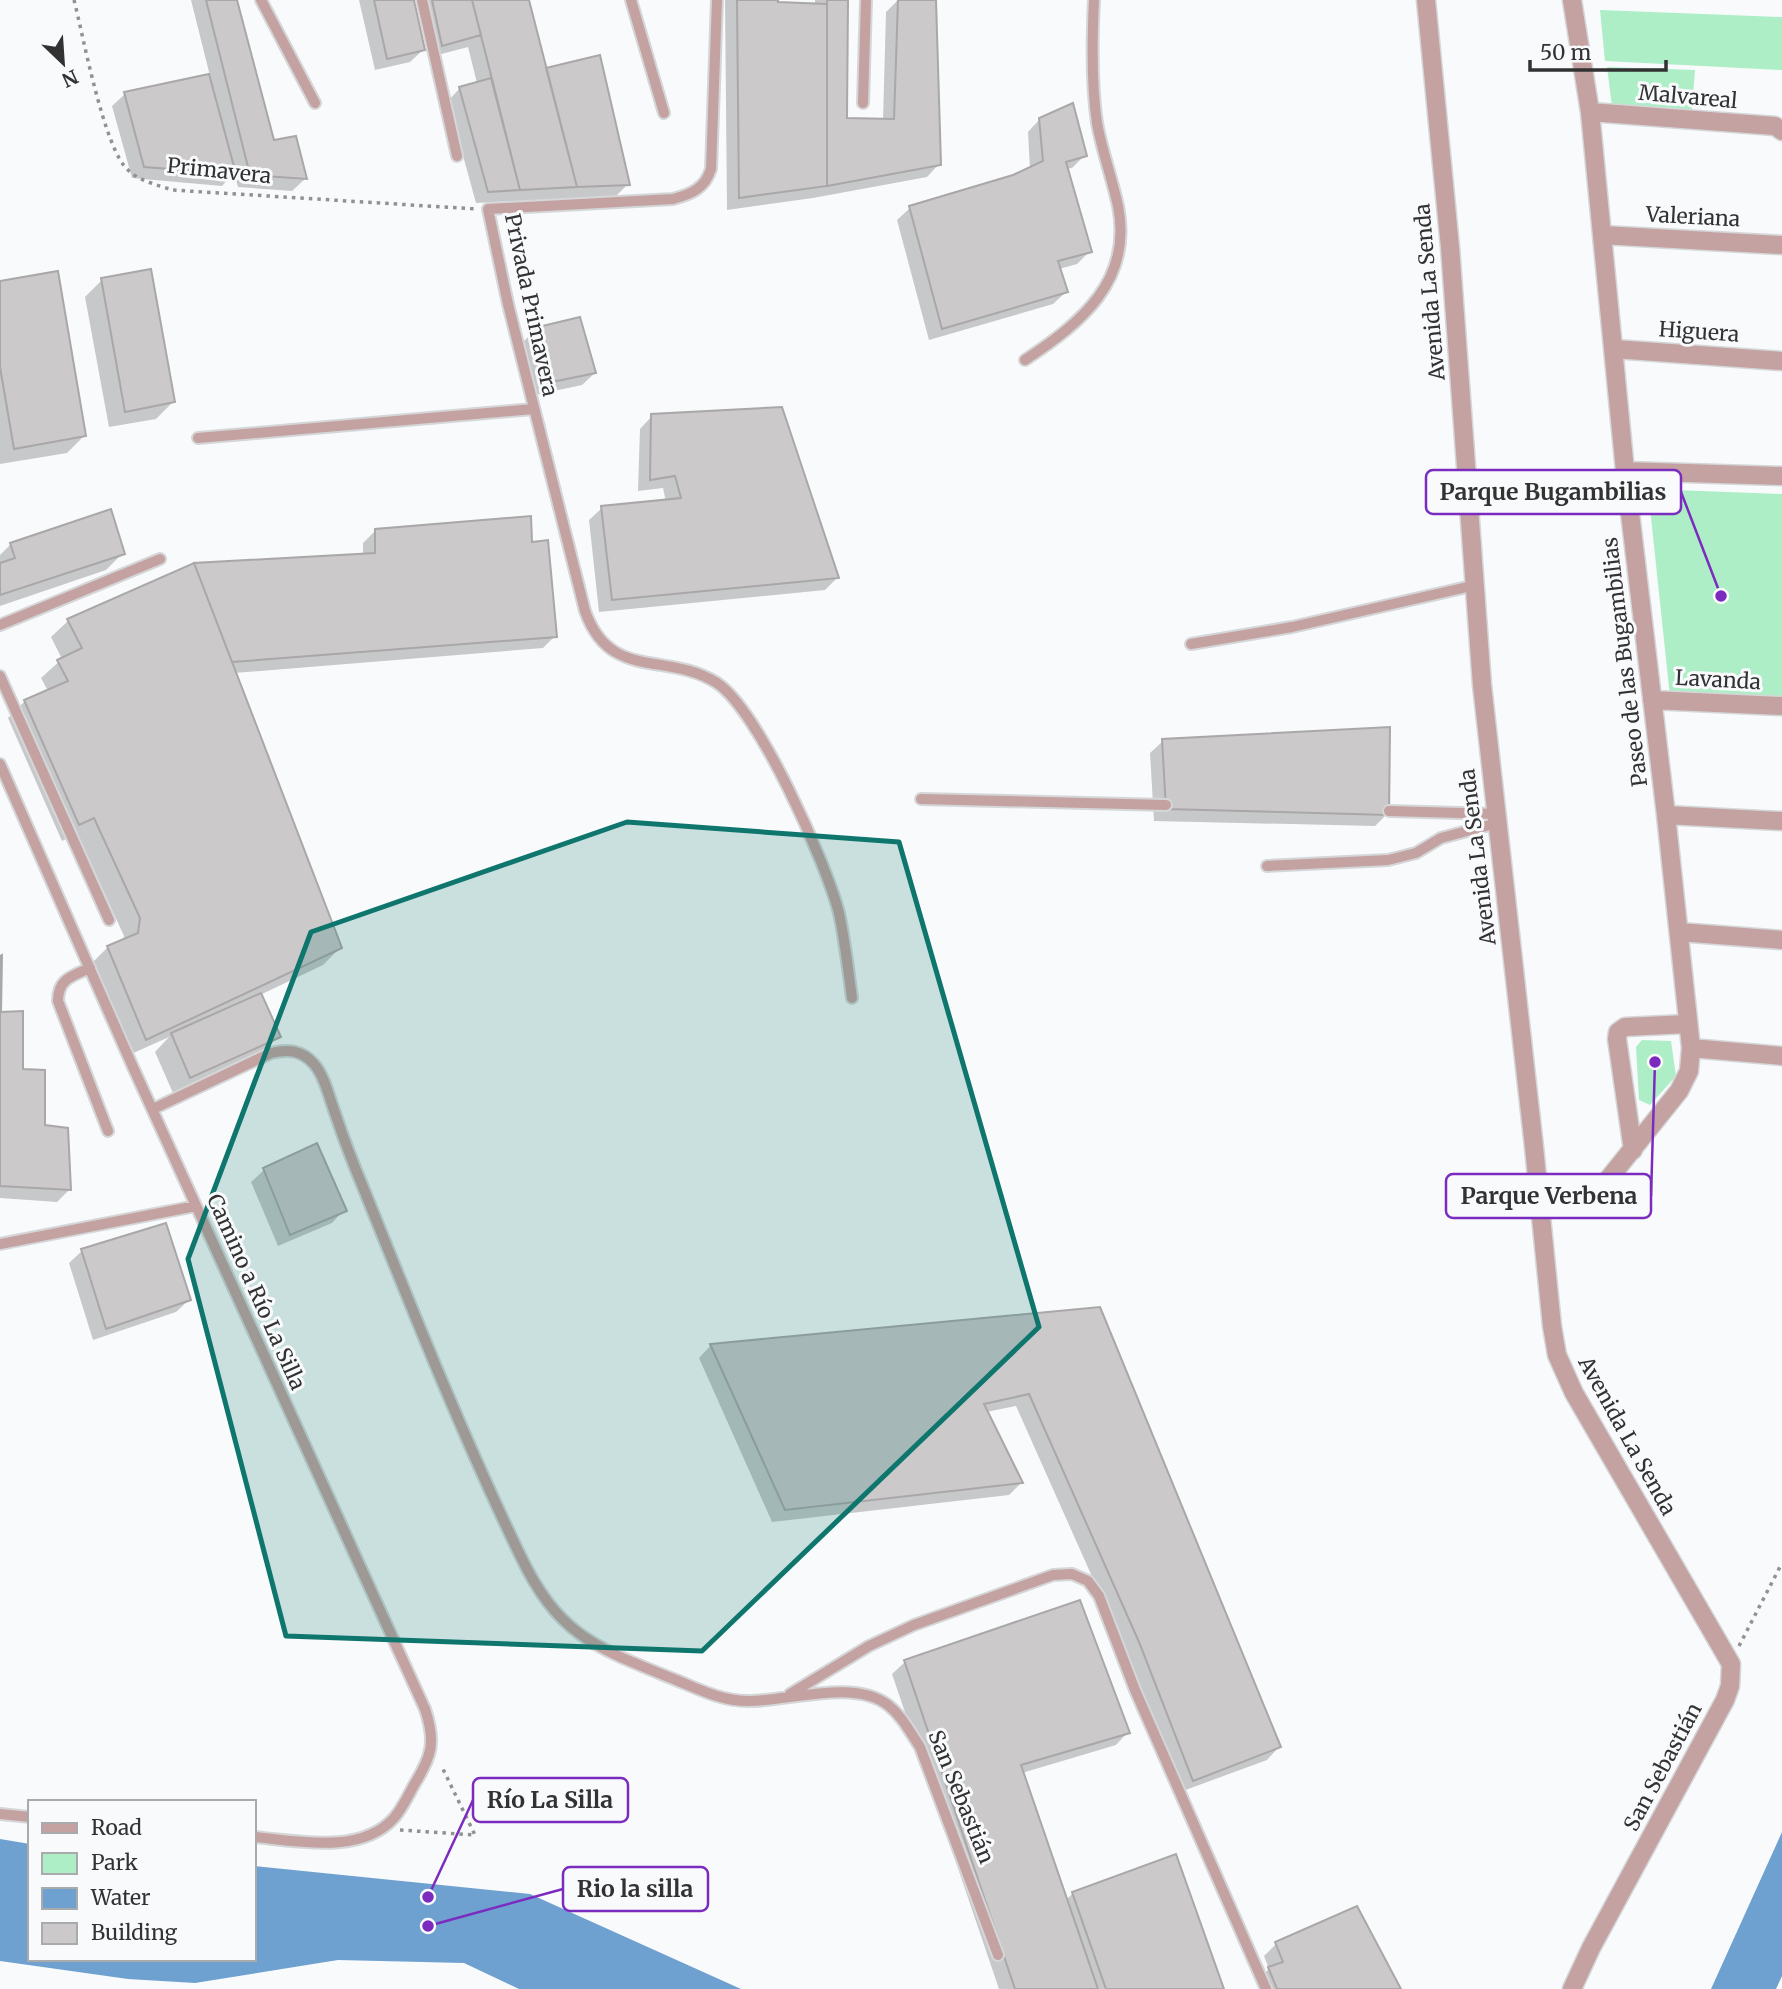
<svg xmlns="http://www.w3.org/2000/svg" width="1782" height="1989" viewBox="0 0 1782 1989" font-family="Merriweather,serif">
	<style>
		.green { fill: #adeec7 }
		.water { fill: #6ea1d0 }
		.shadow { fill: #0003 }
		.building { fill: #cbc9ca; stroke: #a9a7a7; stroke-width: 2 }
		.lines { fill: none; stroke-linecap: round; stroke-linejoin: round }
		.service-casing { stroke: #d5d6d8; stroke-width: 14 }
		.minor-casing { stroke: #d5d6d8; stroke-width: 21 }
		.path { stroke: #919193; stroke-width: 3.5; stroke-dasharray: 3.5 5; stroke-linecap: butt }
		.service { stroke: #c3a2a1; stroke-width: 10 }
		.minor { stroke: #c3a2a1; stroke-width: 18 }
		.marked { fill: #0f766e; fill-opacity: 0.2; stroke: #0f766e; stroke-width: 5; stroke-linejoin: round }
		.labels { text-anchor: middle; stroke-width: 6; stroke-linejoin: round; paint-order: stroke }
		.street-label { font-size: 21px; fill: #323233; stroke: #f9fafc }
		.leader { fill: none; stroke: #7b2cbf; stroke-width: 2.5 }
		.callout-dot { fill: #7b2cbf; stroke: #f9fafc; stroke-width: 2.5 }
		.callout { fill: #f9fafc; stroke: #7b2cbf; stroke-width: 2.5 }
		.callout-label { font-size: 23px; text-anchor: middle; font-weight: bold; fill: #323233 }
	</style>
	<rect width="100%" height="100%" fill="#f9fafc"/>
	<path class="green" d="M1600,10L1782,17V70L1605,61Z
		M1607,67L1695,70L1692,110L1612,106Z
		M1648,489L1782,494V699L1670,697Z
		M1642,1040L1671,1041L1676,1076L1650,1105L1639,1100L1636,1047Z"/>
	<path class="water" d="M1782,1832V1976L1776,1989H1711Z
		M0,1839L30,1844V1959H254V1866L530,1894L741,1989H519L464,1963L338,1960L195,1983L128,1979L0,1961Z"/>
	<path class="shadow" d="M191,0H235L273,142L305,179L292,191L238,187L234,173L222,186L132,178L112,106L125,94L210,76Z
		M359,0H412L423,50L410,62L375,70Z
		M417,0H527L545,70L628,184L616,196L476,203L448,101L460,88L477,83L468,47L430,57Z
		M725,0H777V4L815,6V0H846L845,120L883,121L886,12L898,0H935L939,164L927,177L813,198L727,210Z
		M1040,119L1085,155L1072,168L1066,169L1090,251L1077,264L1059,269L1066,292L1053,304L929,340L897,220L910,208L1014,177L1030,169L1028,132Z
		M102,280L173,402L156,419L109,427L85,297Z
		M0,282L84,436L67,453L0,464Z
		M535,330L595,373L582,385L535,395L523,342Z
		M652,416L837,578L825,590L599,612L589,520L602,508L666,502L663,488L638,491L640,429Z
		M375,531L530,544L555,636L543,648L234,673L340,948L323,965L260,995L278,1037L261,1054L173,1093L155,1052L169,1037L129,1055L91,964L108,947L123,941L124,936L77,833L62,841L8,718L25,701L48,691L41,678L62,659L51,637L68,621L194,564L363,556V543Z
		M11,544L123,553L106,570L0,606V555Z
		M1163,741L1387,814L1375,826L1154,821L1150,753Z
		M0,1014L69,1190L57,1202L0,1198Z
		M264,1170L344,1210L332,1223L278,1246L251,1182Z
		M82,1251L189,1300L176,1312L93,1340L69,1263Z
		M1099,1308L1279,1747L1267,1760L1180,1792L1127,1655L1016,1406L986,1412L1021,1483L1009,1495L772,1522L699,1358L711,1345Z
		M905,1662L1128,1732L1116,1745L1022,1773L1066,1900L1073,1893L1222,1989H999L892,1674Z
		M1276,1944L1399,1989H1259L1256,1981L1269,1969L1264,1956Z"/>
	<path class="building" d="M206,0H237L274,140L296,136L307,179L250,175Z
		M374,0H414L425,50L387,59Z
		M432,0H472L481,35L442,46Z
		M472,0H529L577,187L520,190Z
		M737,0H778V2L827,4V186L739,198Z
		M827,0H848L847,118L894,119L898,0H936L941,165L827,186Z
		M600,55L630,185L577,187L546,68Z
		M209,74L236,174L144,167L124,92Z
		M491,78L520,190L488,192L459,87Z
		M1073,103L1087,156L1066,162L1092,252L1058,261L1068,292L942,329L909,206L1013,175L1043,161L1039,118Z
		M151,269L175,402L125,412L101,278Z
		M58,271L86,436L14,449L0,367V281Z
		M580,317L596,373L547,383L534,328Z
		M782,407L839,578L612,600L601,506L681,498L675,476L650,480L651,414Z
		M111,509L125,554L0,595V563L15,558L10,543Z
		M531,516L532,542L548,540L557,637L232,662L194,563L375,553V529Z
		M194,563L342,948L146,1040L107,946L138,933L140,918L94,818L79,825L24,700L68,681L57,660L82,648L67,619Z
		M1390,727L1389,815L1166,809L1162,739Z
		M2,955L1,1012L23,1011V1069L45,1070V1125L68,1128L71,1190L0,1186V956Z
		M261,993L281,1037L190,1078L171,1033Z
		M317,1143L347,1211L290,1235L263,1168Z
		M166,1223L191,1300L106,1329L81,1249Z
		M1100,1307L1281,1747L1193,1781L1139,1642L1029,1394L984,1404L1023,1483L785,1510L710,1344Z
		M1080,1600L1130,1733L1021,1765L1098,1989H1015L904,1660Z
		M1176,1854L1224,1989H1106L1072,1892Z
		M1357,1906L1401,1989H1277L1268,1967L1283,1962L1275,1942Z"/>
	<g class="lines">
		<defs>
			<path id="service" d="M261,0L315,103
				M422,0L457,156
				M631,0L664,113
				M717,0L711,169C705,188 692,194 673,199L488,209L508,304L585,611C610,682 667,651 717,683C759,711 826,863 839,913C845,941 848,969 852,998
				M863,103L866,0
				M1025,360C1081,323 1133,281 1118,206C1112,178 1102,151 1097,123C1091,83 1092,41 1094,0
				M198,438L533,409
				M0,625L160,559
				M1191,644L1292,627L1476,585
				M0,676L109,920
				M0,764L132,1065L425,1709C436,1742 432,1756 414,1785C408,1796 402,1809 394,1818C361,1855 297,1841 254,1837
				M921,799L1166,805
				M1389,811L1496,814
				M1267,866L1388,860L1416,853L1441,838L1497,823
				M90,968C72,976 58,979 58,1001L108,1131
				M153,1109L271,1053C288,1049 302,1050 314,1064C325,1077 329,1097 335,1113C344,1140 354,1166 365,1192C414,1314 463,1437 520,1555C559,1637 597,1648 676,1680C698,1689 722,1701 747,1701C785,1702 854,1678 888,1705C902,1716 910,1732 920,1747L998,1955
				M0,1244L196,1206
				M790,1694L869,1646L914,1625L1053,1575L1072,1574L1088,1581L1099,1596L1135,1690L1266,1989
				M0,1814L30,1817"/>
			<path id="minor" d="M1426,0L1450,247L1482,685L1534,1147L1552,1326L1557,1355L1574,1393L1731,1664L1730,1686L1725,1700L1591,1948L1572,1989
				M1572,0L1590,112L1625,471L1666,815L1691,1048L1689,1071L1679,1091L1590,1202
				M1590,112L1775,126L1782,131
				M1602,235L1782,245
				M1614,349L1782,361
				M1625,471L1782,476
				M1652,700L1782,706
				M1666,815L1782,821
				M1679,932L1782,940
				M1691,1048L1782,1056
				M1633,1150L1617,1039L1618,1032L1625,1027L1687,1024"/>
		</defs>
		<use href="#service" class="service-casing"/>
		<use href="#minor" class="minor-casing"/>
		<path class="path" d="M74,0C83,35 104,149 128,170C139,181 158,185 172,190L476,209
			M1739,1646L1782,1563
			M400,1830L475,1835L441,1765"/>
		<use href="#service" class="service"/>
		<use href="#minor" class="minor"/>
	</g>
	<path class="marked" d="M627,822L899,842L1039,1327L702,1651L286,1636L188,1259L311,932Z"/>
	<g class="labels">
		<g class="street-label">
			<text transform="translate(1688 97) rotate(5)" y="7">Malvareal</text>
			<text transform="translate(219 171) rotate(6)" y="7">Primavera</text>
			<text transform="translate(1693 217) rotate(3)" y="7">Valeriana</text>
			<text transform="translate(1430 292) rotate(-95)" y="7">Avenida La Senda</text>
			<text transform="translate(531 305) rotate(78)" y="7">Privada Primavera</text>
			<text transform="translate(1699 332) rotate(4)" y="7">Higuera</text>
			<text transform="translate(1625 662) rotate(-97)" y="7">Paseo de las Bugambilias</text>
			<text transform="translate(1718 680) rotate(3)" y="7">Lavanda</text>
			<text transform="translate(1478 857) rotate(-97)" y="7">Avenida La Senda</text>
			<text transform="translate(256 1292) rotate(66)" y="7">Camino a Río La Silla</text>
			<text transform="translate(1627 1436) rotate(61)" y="7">Avenida La Senda</text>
			<text transform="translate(1663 1767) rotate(-62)" y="7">San Sebastián</text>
			<text transform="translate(961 1797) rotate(68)" y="7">San Sebastián</text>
		</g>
	</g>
	<path class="leader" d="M1721 596L1681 492M1655 1062L1651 1196M428 1897L473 1800M428 1926L563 1889"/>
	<g class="callout-dot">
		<circle cx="1721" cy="596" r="7"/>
		<circle cx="1655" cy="1062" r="7"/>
		<circle cx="428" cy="1897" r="7"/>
		<circle cx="428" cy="1926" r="7"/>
	</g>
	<g class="callout">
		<rect x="1426" y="470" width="255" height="44" rx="7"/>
		<rect x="1446" y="1174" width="205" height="44" rx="7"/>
		<rect x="473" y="1778" width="155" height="44" rx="7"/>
		<rect x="563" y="1867" width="145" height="44" rx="7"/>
	</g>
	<g class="callout-label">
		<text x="1553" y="500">Parque Bugambilias</text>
		<text x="1549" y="1204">Parque Verbena</text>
		<text x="550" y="1808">Río La Silla</text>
		<text x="635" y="1897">Rio la silla</text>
	</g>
	<rect x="28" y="1800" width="228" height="161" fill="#f9fafc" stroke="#a9aaac" stroke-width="2"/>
	<rect x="42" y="1823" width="35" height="10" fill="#c3a2a1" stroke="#a9aaac" stroke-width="2"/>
	<text x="91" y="1835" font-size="21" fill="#323233">Road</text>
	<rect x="42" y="1853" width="35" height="21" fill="#adeec7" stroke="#a9aaac" stroke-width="2"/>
	<text x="91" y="1870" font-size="21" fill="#323233">Park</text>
	<rect x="42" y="1888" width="35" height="21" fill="#6ea1d0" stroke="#a9aaac" stroke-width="2"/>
	<text x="91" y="1905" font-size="21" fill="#323233">Water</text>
	<rect x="42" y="1923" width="35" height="21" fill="#cbc9ca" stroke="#a9aaac" stroke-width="2"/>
	<text x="91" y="1940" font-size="21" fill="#323233">Building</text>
	<g transform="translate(63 63) rotate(155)" stroke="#f9fafc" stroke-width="5" paint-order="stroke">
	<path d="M0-5L12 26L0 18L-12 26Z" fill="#323233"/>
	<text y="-10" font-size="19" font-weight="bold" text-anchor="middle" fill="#323233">N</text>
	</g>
	<path d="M1530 60v10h136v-10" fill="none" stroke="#323233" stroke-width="3.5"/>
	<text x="1540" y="60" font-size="21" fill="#323233" stroke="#f9fafc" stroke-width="5" paint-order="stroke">50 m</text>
</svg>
